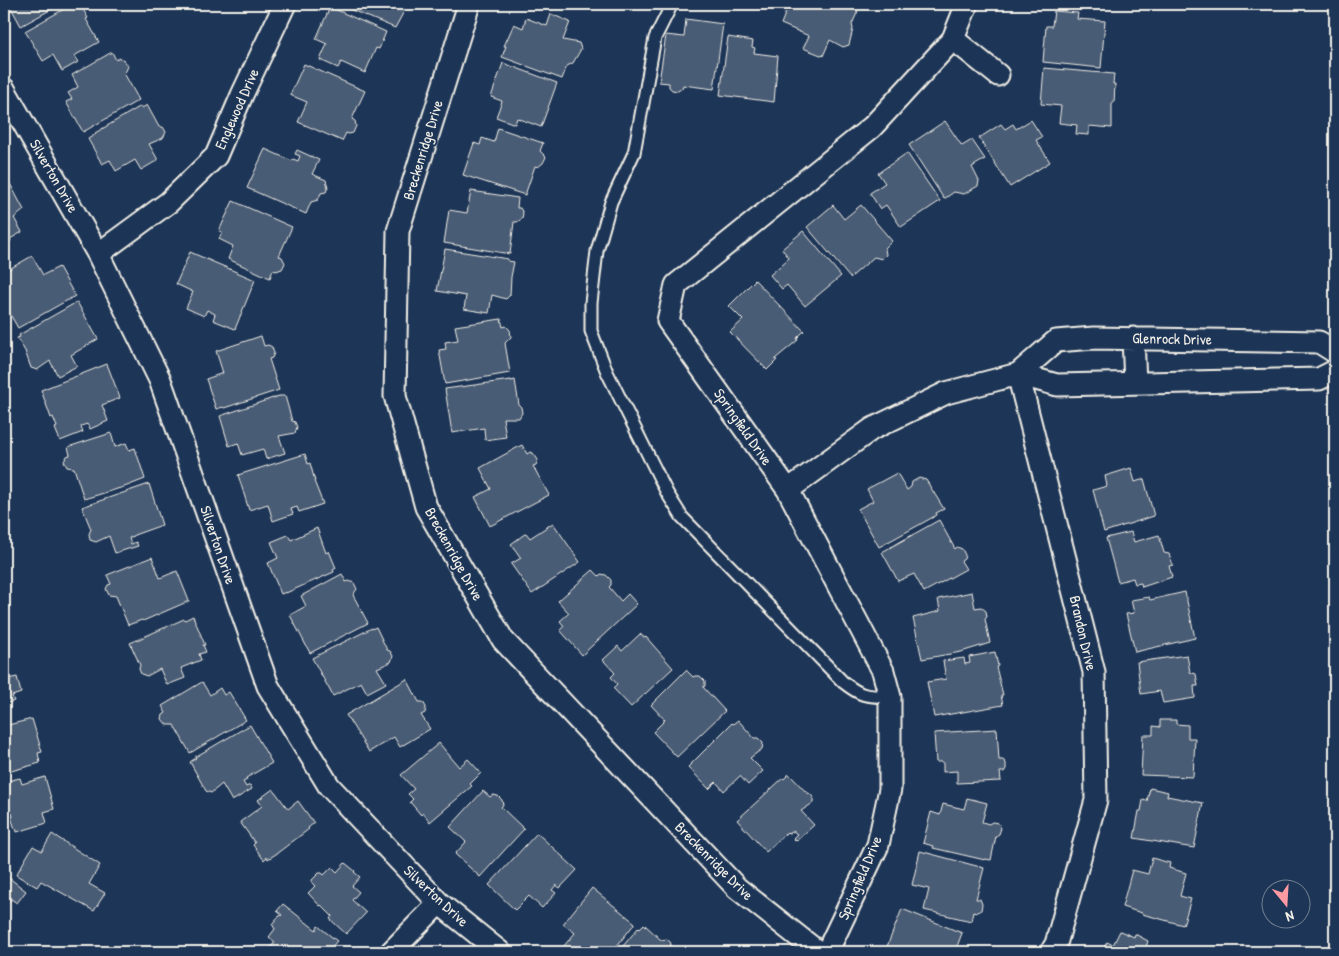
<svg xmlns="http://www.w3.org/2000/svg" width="1339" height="956" viewBox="0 0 1339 956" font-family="'Patrick Hand',sans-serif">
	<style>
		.building { fill: #485b74; stroke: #f4f1e8 }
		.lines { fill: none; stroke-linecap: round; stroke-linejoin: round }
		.lane-casing { stroke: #f4f1e8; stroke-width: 15 }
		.street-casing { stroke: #f4f1e8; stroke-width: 25 }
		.lane { stroke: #1d3557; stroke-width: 11 }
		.street { stroke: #1d3557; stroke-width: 21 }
		.labels { text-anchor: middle; stroke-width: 4; stroke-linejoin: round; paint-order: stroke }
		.street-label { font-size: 15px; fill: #f4f1e8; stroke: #1d3557 }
	</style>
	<rect width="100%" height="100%" fill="#1d3557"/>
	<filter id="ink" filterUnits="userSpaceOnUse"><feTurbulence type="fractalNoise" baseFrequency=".02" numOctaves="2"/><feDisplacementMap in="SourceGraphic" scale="10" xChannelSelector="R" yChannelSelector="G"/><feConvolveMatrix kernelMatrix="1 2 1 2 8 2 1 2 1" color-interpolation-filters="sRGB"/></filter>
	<g filter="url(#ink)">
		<path class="building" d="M9,4H61L21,26Z
			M73,4H80L88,18L86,19L99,42L74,56L78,62L62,71L53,55L43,61L25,31Z
			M337,4H408L395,28Z
			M789,4H841L858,11L852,24L853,29L849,45L843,47L830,40L823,56L803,48L809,36L781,24Z
			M330,7L386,32L379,49L376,48L365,73L341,62L338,68L320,60L327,44L316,39Z
			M1054,11L1078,13L1077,19L1105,21L1101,68L1043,62L1046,26H1052Z
			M551,14L570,22L563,40L579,43L581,49L573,63L567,66L562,79L502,57L506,46H504L514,24L523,28L526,18L547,26Z
			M686,19L723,24L714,89L683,85L682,88L678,91L672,90L669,87V83L659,82L666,35L684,37Z
			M728,37L753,41L752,47L755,48L754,53L778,56L774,102L720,95Z
			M112,52L116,60L119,58L124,60L128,66L126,71L124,73L139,100L83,132L66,102L72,99L68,93L78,87L72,75Z
			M503,63L557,83L541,127L517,118L515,124L496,117L502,101L491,97Z
			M304,64L365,91L352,119L355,121L356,126L353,133L349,134L346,133L342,141L298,122L307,102L290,95Z
			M1044,68L1114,74L1113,84H1115L1114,103H1112V128L1089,126V135L1076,134L1077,125L1059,123L1061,106L1041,104Z
			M147,105L159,127H163L166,132L163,138L149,144L158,160L141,170L135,160L116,171L110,160L102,164L88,139L96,134L95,133L141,106L142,108Z
			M1031,120L1042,137L1036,140L1050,162L1010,187L979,138L1001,124L1005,129L1013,124L1016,129Z
			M945,121L962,146L972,140L985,159L972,167L979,181L978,186L964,194L954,192L944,199L909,145Z
			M498,128L543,143L540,151L546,157L543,163L538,167L535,166L525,195L463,175L474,143L480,145L482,138L494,142Z
			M265,149L292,161L293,159L298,161L300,156L295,154L297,150L319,160L312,174L326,180L328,187L326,192L321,193L318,200L311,202L306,214L247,188Z
			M907,153L940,201L901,227L886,205L880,209L870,193L885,183L878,173Z
			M8,180L24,210L14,218L22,232L10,239L11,241L4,246V183Z
			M471,191L518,198L517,208H520L523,213L522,219L517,222H514L510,254L444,243L449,210L467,213Z
			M233,201L292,227L279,256L282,257L285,263L282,269L276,271L273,270L270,278L228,259L233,246L219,239L222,232L219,231Z
			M833,205L844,219L861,205L892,241L885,248L886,255L882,259L874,257L850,278L807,227Z
			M803,231L841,276L805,306L787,285L782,289L770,275L789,258L782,249Z
			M445,249L508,259V261L514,262L511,277L510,295L506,299L492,295L489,313L464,309L466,296L437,291Z
			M190,252L255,280L235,329L213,320L215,314L207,310L204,316L186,308L193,292L176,284Z
			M32,256L43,275L59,267L75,296L18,328L4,304V272Z
			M755,280L804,331L797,338L798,340L775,359L777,360L767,370L730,332L743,320L729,306Z
			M77,302L98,339L71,355L77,366L58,376L50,361L37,370L31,368L25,351L17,338L20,337L19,335Z
			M501,319L503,327L506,326L510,330L511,337L505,343L510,373L445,384L439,350L446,349L445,342L458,340L455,326Z
			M261,336L264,346L268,345L272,347L274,353L272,358L269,359L279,390L224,408L223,407L216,409L206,379L223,373L216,351Z
			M107,364L120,398L102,405L108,421L90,429L87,424L81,426L83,432L60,441L55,428L57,427L53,417L51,418L41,390Z
			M511,380V381L515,380L519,405L521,407L522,413L519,418H503L506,437L485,440L484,428L452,433L445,389Z
			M279,396H285L292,421L295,422L297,427L295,433L279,436L285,453L266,459L263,449L242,455L238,443L229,446L220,416Z
			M111,433L115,447L126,443L129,450L135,448L145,479L127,486L84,499L74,468L67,467L64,461L67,456L70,455L68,447Z
			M522,445L527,454L530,452L534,454L538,460L536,465L533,466L549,495L490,526L475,497L491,489L480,468Z
			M305,454L308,464L310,463L315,481H314L323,504L299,512L297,507L291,509L293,514L273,521L268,504L249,510L238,475Z
			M1131,468L1135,482L1144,479L1154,516L1104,532L1093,490L1107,486L1105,476Z
			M897,473L907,490L911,487L912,482L919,478L926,480L944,509L936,513L937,515L879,547L858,509L873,501L867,489Z
			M149,484L162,525L134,535V536L129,538L131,544L136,542L138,546L115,553L109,536L96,542L90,540L89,534L91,529L82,507Z
			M939,520L955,549L957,547L962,549L965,555L964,559L961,561L966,569L924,592L914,574L898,581L882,552Z
			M553,523L580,562L532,594L511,564L521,558L511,544L526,533L530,538Z
			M317,528L326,553L329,551L336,568L333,570L334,572L286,593V592L281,594L268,563L278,558L271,542L288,535L291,540Z
			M1131,532L1134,542L1159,535L1164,553L1169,554L1173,565L1169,566L1172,577L1142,587L1141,583L1135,584L1133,578L1118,582L1106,538Z
			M152,557L160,578L177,571L189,601L143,621L142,620L128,625L116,596L109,595L106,589L108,585L111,584L107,575Z
			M593,570L599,576L601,574L606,575L611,580V585L609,587L621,601L628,594L637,604L582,655L560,630L564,626L560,621L569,613L558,601Z
			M342,574L346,582L349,581L354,583L357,589L353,595L368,623L310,653L290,615L306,606L301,596Z
			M972,592L975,608L981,607L986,611L987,617L985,619L990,643L961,652L922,659L913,618L940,611L938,599Z
			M1185,592L1195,638L1135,652L1126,614L1134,613L1131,600L1149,597L1150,600Z
			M193,616L205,645H203L206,652L199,654L201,660L181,668L185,678L167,685L160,669L147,676L141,674L139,669L140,665L130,643L184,619L185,620Z
			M376,627L387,650L390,651L393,656L391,662L377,668L386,683L367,693L361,682L333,696L312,658L372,628V629Z
			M640,634L645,638L646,637L673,668L631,707L613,688L617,684L611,677L615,673L603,660L618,646L622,651Z
			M995,652L998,666L996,667L1003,695H1001L1003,705L934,717L927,682L946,679L943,661L964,658L965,664L970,663L969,657Z
			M1187,655L1190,672L1196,674L1198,686H1194L1195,698L1163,703L1160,691L1141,694L1137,662Z
			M4,669H5L8,679L17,677L21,693L12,696L14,701L4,704Z
			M686,670L693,677L695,676H700L705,681V686L703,687L725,711L677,757L653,732L665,720L651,705Z
			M407,679L419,702H423L426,707L425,713L421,715L430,729L400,747L394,737L369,752L346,715Z
			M202,682L210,695L220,688L224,695L229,692L246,720L190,753L174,725H167L162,719L163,715L166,713L162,706Z
			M32,719L42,752L38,753L40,763L4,773V726Z
			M738,720L754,738H758L763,743L762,749L750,758L763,771L748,785L740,776L724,791L716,782L709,789L688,767L732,723L733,724Z
			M1160,720H1176V724L1188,725V738H1195L1193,777L1141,775L1143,735H1153V726L1160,727Z
			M250,725L272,763L246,778L247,780L243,782L246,787L250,785L252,789L232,801L222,784L211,793L206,791L190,762L196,758L195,757Z
			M997,729L999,760H1003L1006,763V769L1004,772H1000L1001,781L957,783V771L943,772V762H936L934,733Z
			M439,743L459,767L468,759L481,773L470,784L472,786L430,822L423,813L421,815L410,802L413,799L408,794L414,789L401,775Z
			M789,774L807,793H809L813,797V803L801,811L814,825L796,841L793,838L797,834L793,831L789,834L787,832L766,852L737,820L783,778L784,779Z
			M45,777L54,809L44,812L47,823L17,832L16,828L15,829L11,817H13L12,813L4,816V789L9,787L7,781L20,778L22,784Z
			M1150,788L1168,792L1167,796L1203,803L1194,848L1134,838L1139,811H1141L1143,800L1147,801Z
			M273,789L288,809L298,801L314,823L308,828L309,829L276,854L268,859L267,857L264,860L253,845L255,843L240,822L262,806L258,800Z
			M483,791L490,797L493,795L498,796L502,800L503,805L501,807L524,829L480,877L455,854L466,842L450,827Z
			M967,798L987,803L982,822L989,824L992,822L998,823L1001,828L999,834L996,836L991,860L985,859V860L933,848V846L923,843L931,812L940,815L943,804L964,809Z
			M537,833L577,870L560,888L556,885L552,890L556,893L542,908L529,896L515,910L489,885Z
			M52,834L100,865L89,884L105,893L94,911L41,881L37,887L16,875L33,846L42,851Z
			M920,851L984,868L976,899H980L982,904L981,910L976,913L973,912L971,921L924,910L929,889L912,885Z
			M1152,858L1170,863L1169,868L1186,873L1180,896L1191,899L1183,925L1142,914V913L1122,907L1132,870L1148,874Z
			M345,863L355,871L354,872L360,877L352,886L359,892L352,900L366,913L346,934L330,919L332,916L321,905L320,906L308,893L315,886L312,883V880L319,873H322L324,875L332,867L337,872Z
			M4,874L26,891L17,903L11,899L5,907L8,909L4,915Z
			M592,888L635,923L612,952H570L563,947L575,933L563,924Z
			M283,904L316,930L318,926L337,941L327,952L268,951L275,942L269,937L275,929L272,924L278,917L282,915L277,911Z
			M902,909L962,933L955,952H895L886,949Z
			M644,924L661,940L667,939L671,943L669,952H618L638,928L639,929Z
			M1120,931L1134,937L1135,934L1148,941L1145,950L1150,952H1102L1107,942L1113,945Z"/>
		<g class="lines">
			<defs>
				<path id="lane" d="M672,4L655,38L634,153L611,202L597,251L591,303V331L607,372L667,493L682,517L843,682C862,697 866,696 890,697"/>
				<path id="street" d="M469,4L398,231L395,396L426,507L503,640L737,888L818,952
					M953,39L998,75
					M4,89L98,254L160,380L268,686L329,786L439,903L500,952
					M98,254L169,202L216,156L242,95L285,4
					M1133,338L1135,383
					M1018,374L1094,672L1096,800L1056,944L1051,952
					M1018,374L1057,385L1319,379L1335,371
					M788,490L872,429L946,393L1018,374L1056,341L1094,338L1319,342L1335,352
					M391,952L439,903
					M827,952L878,845L890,789V697L883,671L788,490L668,321L676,285L872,127L953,39L967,4"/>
			</defs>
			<use href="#lane" class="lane-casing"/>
			<use href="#street" class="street-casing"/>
			<use href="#lane" class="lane"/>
			<use href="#street" class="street"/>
		</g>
	</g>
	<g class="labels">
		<g class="street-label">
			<text transform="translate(237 109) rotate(-66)" y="5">Englewood Drive</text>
			<text transform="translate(423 150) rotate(-73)" y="5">Breckenridge Drive</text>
			<text transform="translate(54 176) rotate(60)" y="5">Silverton Drive</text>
			<text transform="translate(1172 339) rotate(1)" y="5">Glenrock Drive</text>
			<text transform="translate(743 427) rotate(55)" y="5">Springfield Drive</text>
			<text transform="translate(218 545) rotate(71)" y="5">Silverton Drive</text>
			<text transform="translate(454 554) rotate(61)" y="5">Breckenridge Drive</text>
			<text transform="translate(1083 633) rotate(77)" y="5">Brandon Drive</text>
			<text transform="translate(714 861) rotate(45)" y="5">Breckenridge Drive</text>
			<text transform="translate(860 878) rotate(-67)" y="5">Springfield Drive</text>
			<text transform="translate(436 896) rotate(43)" y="5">Silverton Drive</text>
		</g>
	</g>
	<rect width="1339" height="956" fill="none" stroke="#1d3557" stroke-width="20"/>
	<rect x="10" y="10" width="1319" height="936" fill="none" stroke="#f4f1e8" stroke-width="2" filter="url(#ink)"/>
	<g transform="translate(1286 904) rotate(162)"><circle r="24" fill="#1d3557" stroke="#738091"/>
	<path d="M0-4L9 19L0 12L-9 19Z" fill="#ff9aa2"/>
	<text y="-8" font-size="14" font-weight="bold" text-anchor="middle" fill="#f4f1e8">N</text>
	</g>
</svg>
